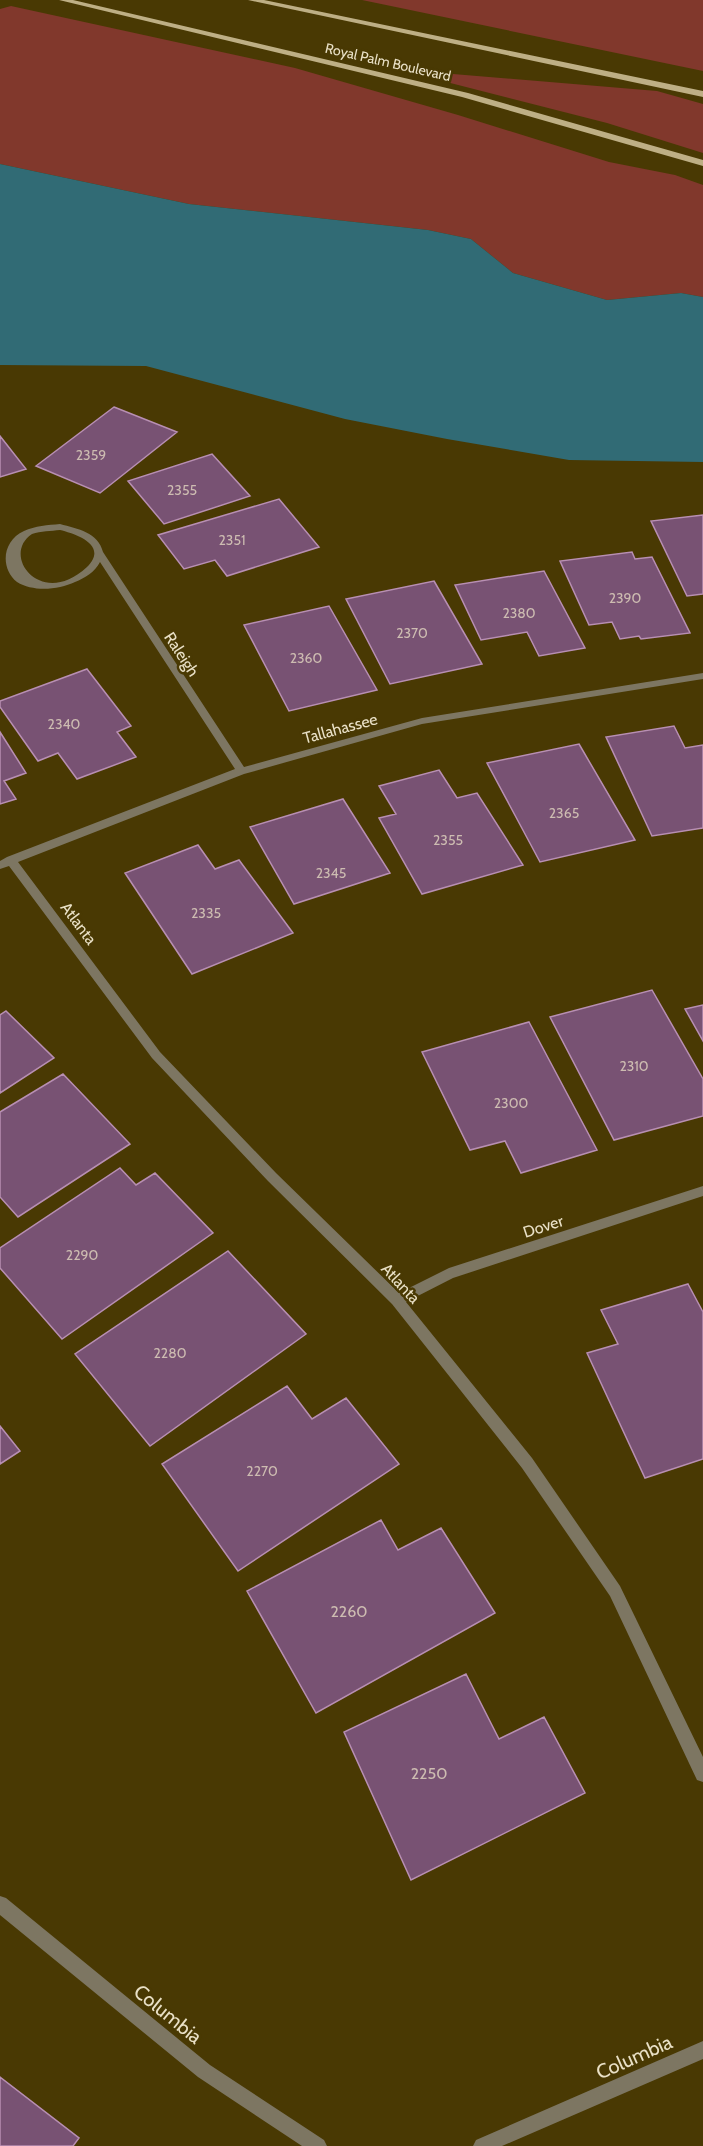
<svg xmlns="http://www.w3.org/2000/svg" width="703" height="2146" viewBox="0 0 703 2146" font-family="Cabin,sans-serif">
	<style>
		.green { fill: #81382c }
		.water { fill: #316b75 }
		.building { fill: #785273; stroke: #b88fb3; stroke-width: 1.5 }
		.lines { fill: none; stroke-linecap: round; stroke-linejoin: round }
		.minor { fill: #7d7662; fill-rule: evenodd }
		.primary { fill: #beaf85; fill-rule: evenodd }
		.labels { text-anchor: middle; stroke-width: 5; stroke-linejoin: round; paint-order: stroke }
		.far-street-label { font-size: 14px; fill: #e9e0c6; stroke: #493903 }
		.number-label { font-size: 14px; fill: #cdbcb1 }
		.street-label { font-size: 16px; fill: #e9e0c6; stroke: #493903 }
		.near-number-label { font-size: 16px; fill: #cdbcb1 }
		.near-street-label { font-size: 20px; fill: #e9e0c6; stroke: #493903 }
	</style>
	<rect width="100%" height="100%" fill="#493903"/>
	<path class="green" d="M362,0H703V71Z
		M11,6L295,68L458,115L609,162L675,175L703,185V297L681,293L607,300L513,273L471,239L428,230L189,204L0,164V9Z
		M429,72L657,91L703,104V153L607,123L423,76Z"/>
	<path class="water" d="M0,164L189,204L428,230L471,239L513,273L607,300L681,293L703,297V462L569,460L447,439L345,419L146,366L0,365Z"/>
	<path class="building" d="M114,407L177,432L100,493L36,466Z
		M0,436L26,469L0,477Z
		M212,454L250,496L164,524L128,481Z
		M279,499L319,547L227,576L215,560L184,569L158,535Z
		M703,515V594L687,596L651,521Z
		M632,552L635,559L652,557L690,633L641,639L639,636L620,639L612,622L589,625L560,561Z
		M544,571L585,648L539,656L527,632L481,640L455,585Z
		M434,581L482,664L390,684L346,599Z
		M329,606L377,690L289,711L244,625Z
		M87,669L131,726L117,732L136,757L77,779L58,753L38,761L0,707V701Z
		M674,726L685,748L703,745V828L652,836L606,737Z
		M0,732L26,773L4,781L16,799L0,804Z
		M579,744L635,840L540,862L487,763Z
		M439,770L457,798L477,793L523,865L422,894L379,818L396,814L379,786Z
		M343,799L390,873L294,904L250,827Z
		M198,845L215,869L239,860L293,933L192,974L125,873Z
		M652,990L703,1079V1116L614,1140L550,1017Z
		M703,1005V1041L685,1009Z
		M6,1011L54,1058L0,1093V1015Z
		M529,1022L597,1150L521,1173L505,1141L470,1150L422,1052Z
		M63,1074L130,1144L18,1217L0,1197V1112Z
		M120,1168L136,1185L155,1173L213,1233L62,1339L0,1268V1248Z
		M228,1251L306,1334L150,1446L75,1354Z
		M688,1284L703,1312V1459L645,1478L587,1353L618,1344L601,1310Z
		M287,1386L312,1419L346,1398L399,1464L238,1571L162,1464Z
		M0,1426L20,1451L0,1464Z
		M381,1520L398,1550L441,1528L495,1613L316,1713L247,1591Z
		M466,1674L499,1739L544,1717L585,1793L411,1880L344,1732Z
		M0,2077L79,2138L73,2146H0Z"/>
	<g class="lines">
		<path class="minor" d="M60,524C78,529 98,532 103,552L244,767L422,718L703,673V679L422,724L244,774L18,862L160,1052L276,1173L399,1293L449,1268L703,1186V1196L453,1278L406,1302L532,1458L620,1586L703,1757V1782L697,1780L610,1596L522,1468L392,1304L268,1181L152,1058L9,866L0,869V861L7,857L235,769L100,562C95,572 85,578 75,582C58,590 33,592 17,582C0,568 2,541 24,531C35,526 48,525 60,524ZM60,530C76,534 109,545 87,567C41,610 0,555 32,534C41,531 51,531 60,530Z
			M0,1896L6,1898L210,2065L324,2140L327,2146H302L198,2077L0,1915Z
			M703,2041V2059L502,2146H473L476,2140Z"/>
		<path class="primary" d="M59,0H73L468,93L703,160V166L462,97Z
			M248,0H264L703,91V97Z"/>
	</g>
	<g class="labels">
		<g class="far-street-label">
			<text transform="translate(388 62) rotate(13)" y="5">Royal Palm Boulevard</text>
		</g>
		<g class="number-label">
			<text x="91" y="460">2359</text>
			<text x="182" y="495">2355</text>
			<text x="232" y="545">2351</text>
			<text x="625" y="603">2390</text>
			<text x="519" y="618">2380</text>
			<text x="412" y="638">2370</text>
			<text x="306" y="663">2360</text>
			<text x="64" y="729">2340</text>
			<text x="564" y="818">2365</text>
			<text x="448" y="845">2355</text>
			<text x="331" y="878">2345</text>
			<text x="206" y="918">2335</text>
			<text x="634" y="1071">2310</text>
			<text x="511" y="1108">2300</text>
			<text x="82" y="1260">2290</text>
			<text x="170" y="1358">2280</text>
			<text x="262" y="1476">2270</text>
		</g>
		<g class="street-label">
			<text transform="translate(182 654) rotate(57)" y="6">Raleigh</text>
			<text transform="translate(340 728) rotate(-15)" y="6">Tallahassee</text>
			<text transform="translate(79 923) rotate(53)" y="6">Atlanta</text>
			<text transform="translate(543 1226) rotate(-18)" y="6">Dover</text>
			<text transform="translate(401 1283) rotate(47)" y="6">Atlanta</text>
		</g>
		<g class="near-number-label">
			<text x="349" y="1617">2260</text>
			<text x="429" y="1779">2250</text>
		</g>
		<g class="near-street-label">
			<text transform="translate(168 2014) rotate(39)" y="7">Columbia</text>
			<text transform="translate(634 2057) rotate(-24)" y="7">Columbia</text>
		</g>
	</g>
</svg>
